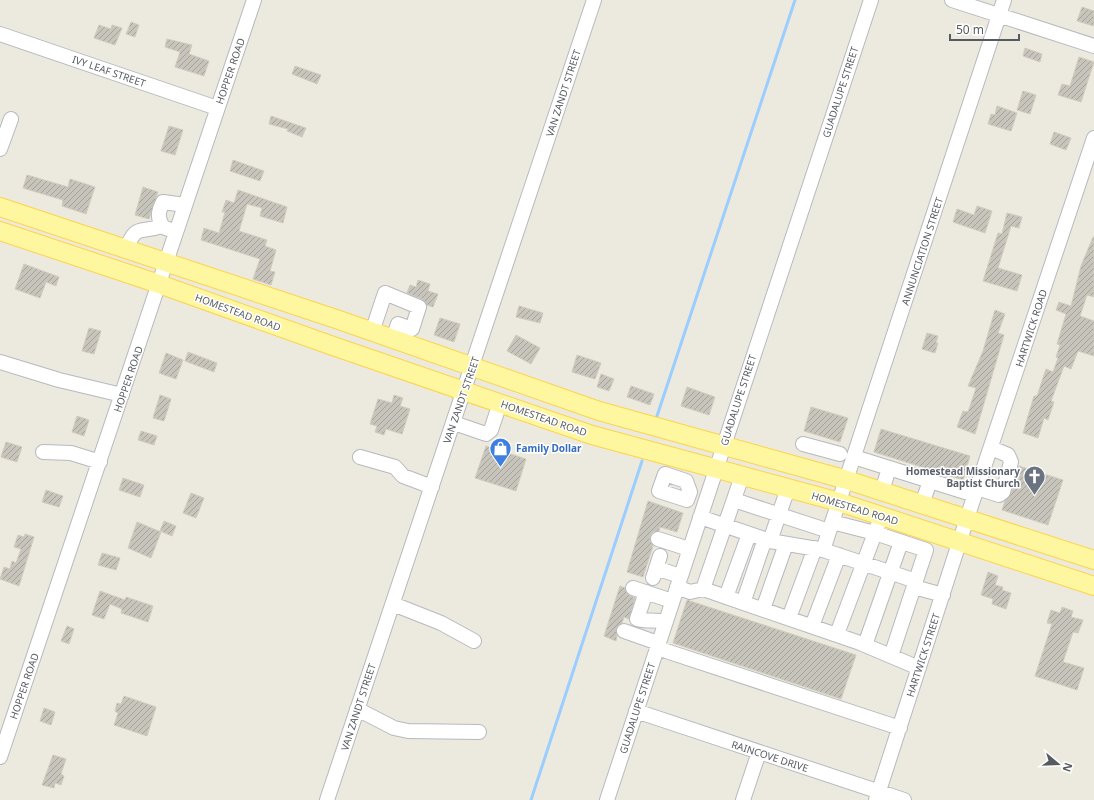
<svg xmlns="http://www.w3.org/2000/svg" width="1094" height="800" viewBox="0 0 1094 800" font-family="'Noto Sans',sans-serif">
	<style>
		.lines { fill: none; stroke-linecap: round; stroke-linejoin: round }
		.stream { stroke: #9bcdff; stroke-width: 3 }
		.building { fill: url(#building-hatch); stroke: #d1ccbc }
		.minor-casing { stroke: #b7b9bf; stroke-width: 16 }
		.major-casing { stroke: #fcd448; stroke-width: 20 }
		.minor { stroke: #fff; stroke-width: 14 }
		.major { stroke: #fff6a0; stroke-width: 18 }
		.labels { text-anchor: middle; stroke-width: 3; stroke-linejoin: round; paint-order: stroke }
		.street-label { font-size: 10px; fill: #575b61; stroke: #fff }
		.shop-label { font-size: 10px; font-weight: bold; fill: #366cbe; stroke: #fff; text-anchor: start }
		.worship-label { font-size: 10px; font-weight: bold; fill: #5b616d; stroke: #fff; text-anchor: end }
	</style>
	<defs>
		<pattern id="building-hatch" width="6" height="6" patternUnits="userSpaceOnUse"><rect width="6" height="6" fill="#c7c4bb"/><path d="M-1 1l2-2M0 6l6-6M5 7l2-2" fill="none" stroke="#a4a29b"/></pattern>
	</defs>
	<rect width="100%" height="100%" fill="#eceade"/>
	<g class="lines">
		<path class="stream" d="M656,419L795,0
			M531,800L642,461"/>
	</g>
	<path class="building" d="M1082,7L1094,11V26L1077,21Z
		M131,22L139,25L135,37L126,34Z
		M99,25L111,29L112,25L122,28L115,45L94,38Z
		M167,39L192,45L189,54L209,61L204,76L175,67L180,52L165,47Z
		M1025,48L1042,54L1040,62L1023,56Z
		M1079,57L1094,62L1081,102L1058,95L1062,84L1070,86Z
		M295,66L321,75L317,84L292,74Z
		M1023,91L1036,95L1030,114L1017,110Z
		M997,106L1017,113L1011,131L988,124L991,114L995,115Z
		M271,116L306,128L302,137L287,131L288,129L269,124Z
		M169,126L183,130L175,155L161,151Z
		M1054,132L1071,138L1066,150L1050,144Z
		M233,160L264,171L260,181L230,171Z
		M27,175L68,187L70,179L95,187L86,214L62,206L63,200L23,188Z
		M143,187L158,192L149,219L135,215Z
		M238,190L287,207L283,223L260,216L262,208L247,204L239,231L267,240L265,246L276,250L270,271L275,272L271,285L253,279L260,259L201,240L204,228L219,233L225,212H222L226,200L234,203Z
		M977,206L992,211L985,233L953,222L957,209L974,215Z
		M1007,213L1022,217L1019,228L1011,226L998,268L1022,275L1017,291L983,281L998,233L1002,234Z
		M1093,237H1094V297L1087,295L1080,316L1094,321V356L1078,351L1071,369L1064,366L1051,401L1054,402L1048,420L1044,418L1038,438L1023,433L1034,396H1037L1046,369L1053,372L1058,358L1056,357L1060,345L1057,344L1066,314L1056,310L1059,302L1071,306L1081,266Z
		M24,264L59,277L56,286L46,282L40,298L15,289Z
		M418,280L430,284L428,291L438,294L433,307L427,305L422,299L407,293L410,285L416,287Z
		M519,306L543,313L540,323L516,317Z
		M995,310L1005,314L998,333L1004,335L975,434L957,427L963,411L968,412L976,388L968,386L983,351Z
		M440,318L460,324L454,342L434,335Z
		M89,328L101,331L94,354L82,351Z
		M927,333L938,336L936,343H938L935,353L922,349Z
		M516,335L540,348L531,364L507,351Z
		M188,352L217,363L214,372L185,361Z
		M166,353L183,360L176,379L159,373Z
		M577,355L601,363L595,379L572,372Z
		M601,374L614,379L609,391L597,387Z
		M631,386L654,394L650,405L627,397Z
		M687,387L715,397L709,415L681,406Z
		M160,395L171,399L164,421L153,418Z
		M394,395L403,398L400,406L410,409L402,434L386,429L384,435L375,432L377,426L370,424L378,399L392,403Z
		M811,407L848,418L840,442L804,431Z
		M77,416L89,420L84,436L72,432Z
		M881,429L970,456L963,480L874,452Z
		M141,431L157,436L154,445L138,440Z
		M6,442L22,447L17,462L1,457Z
		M486,446L526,459L516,491L475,478Z
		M1019,466L1063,480L1048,525L1002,510L1005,501L1011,494Z
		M123,478L144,485L140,497L119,490Z
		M46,490L63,496L59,507L42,502Z
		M191,493L204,498L196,518L183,513Z
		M648,501L683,513L677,532L660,527L659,531L653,532L650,536V541L653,546L643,577L627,572Z
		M164,521L176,526L172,536L160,531Z
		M137,522L161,532L151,558L128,548Z
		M25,534L34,537L19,586L0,579L4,567L10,569L12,561L16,563L21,549L14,547L18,535L24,537Z
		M102,553L120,558L116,570L98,565Z
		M988,572L998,576L995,585L1003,587L1002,590L1011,593L1006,609L992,604L993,599L981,595Z
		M620,586L625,588L627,594L635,598L629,619L624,617L622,623L616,628L617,636L616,641L604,636Z
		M100,591L125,600L126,597L153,606L148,622L121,613L122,609L110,604L104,619L92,615Z
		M687,600L856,655L841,699L673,643Z
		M1062,607L1073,611L1071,617L1083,620L1078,633L1073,632L1063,662L1084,668L1077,690L1035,676L1052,624L1047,623L1051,610L1060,613Z
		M67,626L74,629L69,644L61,641Z
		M124,696L156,707L147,736L114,725L118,713L115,711L117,703L121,704Z
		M44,708L55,712L51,725L40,721Z
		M53,755L66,759L61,774L64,776L61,785L55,783L54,788L42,785Z"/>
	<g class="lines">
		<defs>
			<path id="minor" d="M952,0L1094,46
				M0,34L217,108
				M0,149L11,119
				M176,232L163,227C157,217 158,212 163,202L185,205
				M126,249C137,223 139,234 162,226
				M372,332L385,293L419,307L412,329L398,324L393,339
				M0,362L59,380L122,395
				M454,423L486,434L491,430L500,403
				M803,444L840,454
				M43,452L71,453L100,462
				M360,457L395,467L403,476L432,487
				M854,457L975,495
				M665,474L686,481L690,492L687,500L659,491Z
				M742,476L703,589L860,643L919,668
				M977,488L999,495L1003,492L1011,462L1008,455L991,448
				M882,491L889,468
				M734,500L829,531
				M922,504L930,481
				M700,517L770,541L823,550L916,581
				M832,522L875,533L926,550L891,656
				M658,539L689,549
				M770,541L788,488
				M823,550L1004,0
				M656,568L680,576
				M653,578L660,556
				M677,587L690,592L703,589
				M914,587L943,595
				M633,588L672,601
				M646,592L637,619C647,622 655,619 665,622
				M726,597L749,534
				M743,603L765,539
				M393,604L441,623L474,641
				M763,609L786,544
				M789,618L815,548
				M812,626L839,555
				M624,631L658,643
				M837,634L878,525
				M865,645L901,542
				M657,648L900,728
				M357,709L394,728L408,731L479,732
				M636,711L904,800
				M0,757L254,0
				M327,800L594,0
				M607,800L871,0
				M743,800L759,752
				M876,800L972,503L1094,138"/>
			<path id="major" d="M0,207L339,320L599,411L847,480L1094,560
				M0,231L159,284L333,346L592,435L839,502L1094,586"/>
		</defs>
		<use href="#minor" class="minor-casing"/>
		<use href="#major" class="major-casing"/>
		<use href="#minor" class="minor"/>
		<use href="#major" class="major"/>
	</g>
	<defs>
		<symbol id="shop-pin" viewBox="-11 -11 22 30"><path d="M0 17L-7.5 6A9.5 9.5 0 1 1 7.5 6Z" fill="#3f7fe0" stroke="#fff"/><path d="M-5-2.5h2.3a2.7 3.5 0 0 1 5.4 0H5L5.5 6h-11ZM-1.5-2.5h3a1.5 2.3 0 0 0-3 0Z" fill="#fff"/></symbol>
		<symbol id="church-pin" viewBox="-11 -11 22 30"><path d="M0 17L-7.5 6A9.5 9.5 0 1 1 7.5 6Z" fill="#6b7280" stroke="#fff"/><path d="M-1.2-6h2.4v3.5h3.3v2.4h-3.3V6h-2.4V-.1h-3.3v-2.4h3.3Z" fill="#fff"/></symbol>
	</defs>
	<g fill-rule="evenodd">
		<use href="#shop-pin" x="488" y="436" width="25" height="34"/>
		<use href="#church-pin" x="1022" y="464" width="25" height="34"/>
	</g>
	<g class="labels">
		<g class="street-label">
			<text transform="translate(109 71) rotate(19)" y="4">IVY LEAF STREET</text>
			<text transform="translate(230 71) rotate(-71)" y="4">HOPPER ROAD</text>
			<text transform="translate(840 92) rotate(-72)" y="4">GUADALUPE STREET</text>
			<text transform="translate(563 93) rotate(-72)" y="4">VAN ZANDT STREET</text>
			<text transform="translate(922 251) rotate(-72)" y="4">ANNUNCIATION STREET</text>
			<text transform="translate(238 312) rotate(20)" y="4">HOMESTEAD ROAD</text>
			<text transform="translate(1031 328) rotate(-72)" y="4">HARTWICK ROAD</text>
			<text transform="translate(128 379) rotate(-71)" y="4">HOPPER ROAD</text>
			<text transform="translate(461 400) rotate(-71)" y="4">VAN ZANDT STREET</text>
			<text transform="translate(738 400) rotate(-72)" y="4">GUADALUPE STREET</text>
			<text transform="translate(544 418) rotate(19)" y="4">HOMESTEAD ROAD</text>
			<text transform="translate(855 508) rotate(17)" y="4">HOMESTEAD ROAD</text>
			<text transform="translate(923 655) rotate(-72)" y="4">HARTWICK STREET</text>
			<text transform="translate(24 686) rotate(-71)" y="4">HOPPER ROAD</text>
			<text transform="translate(358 707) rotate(-72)" y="4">VAN ZANDT STREET</text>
			<text transform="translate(637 708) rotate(-72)" y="4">GUADALUPE STREET</text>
			<text transform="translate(770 756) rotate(18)" y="4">RAINCOVE DRIVE</text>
		</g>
		<g class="shop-label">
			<text x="516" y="452">Family Dollar</text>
		</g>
		<g class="worship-label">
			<text x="1020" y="475">Homestead Missionary<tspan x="1020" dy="12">Baptist Church</tspan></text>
		</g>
	</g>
	<g transform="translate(1058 764) rotate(109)" stroke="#ffffff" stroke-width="3" paint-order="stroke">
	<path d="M0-3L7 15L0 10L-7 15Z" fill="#575b61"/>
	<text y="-6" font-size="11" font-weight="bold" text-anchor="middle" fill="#575b61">N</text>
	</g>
	<path d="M950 34v6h69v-6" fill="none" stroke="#575b61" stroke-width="2"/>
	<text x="956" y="34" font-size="12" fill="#575b61" stroke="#ffffff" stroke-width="3" paint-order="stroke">50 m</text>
</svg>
